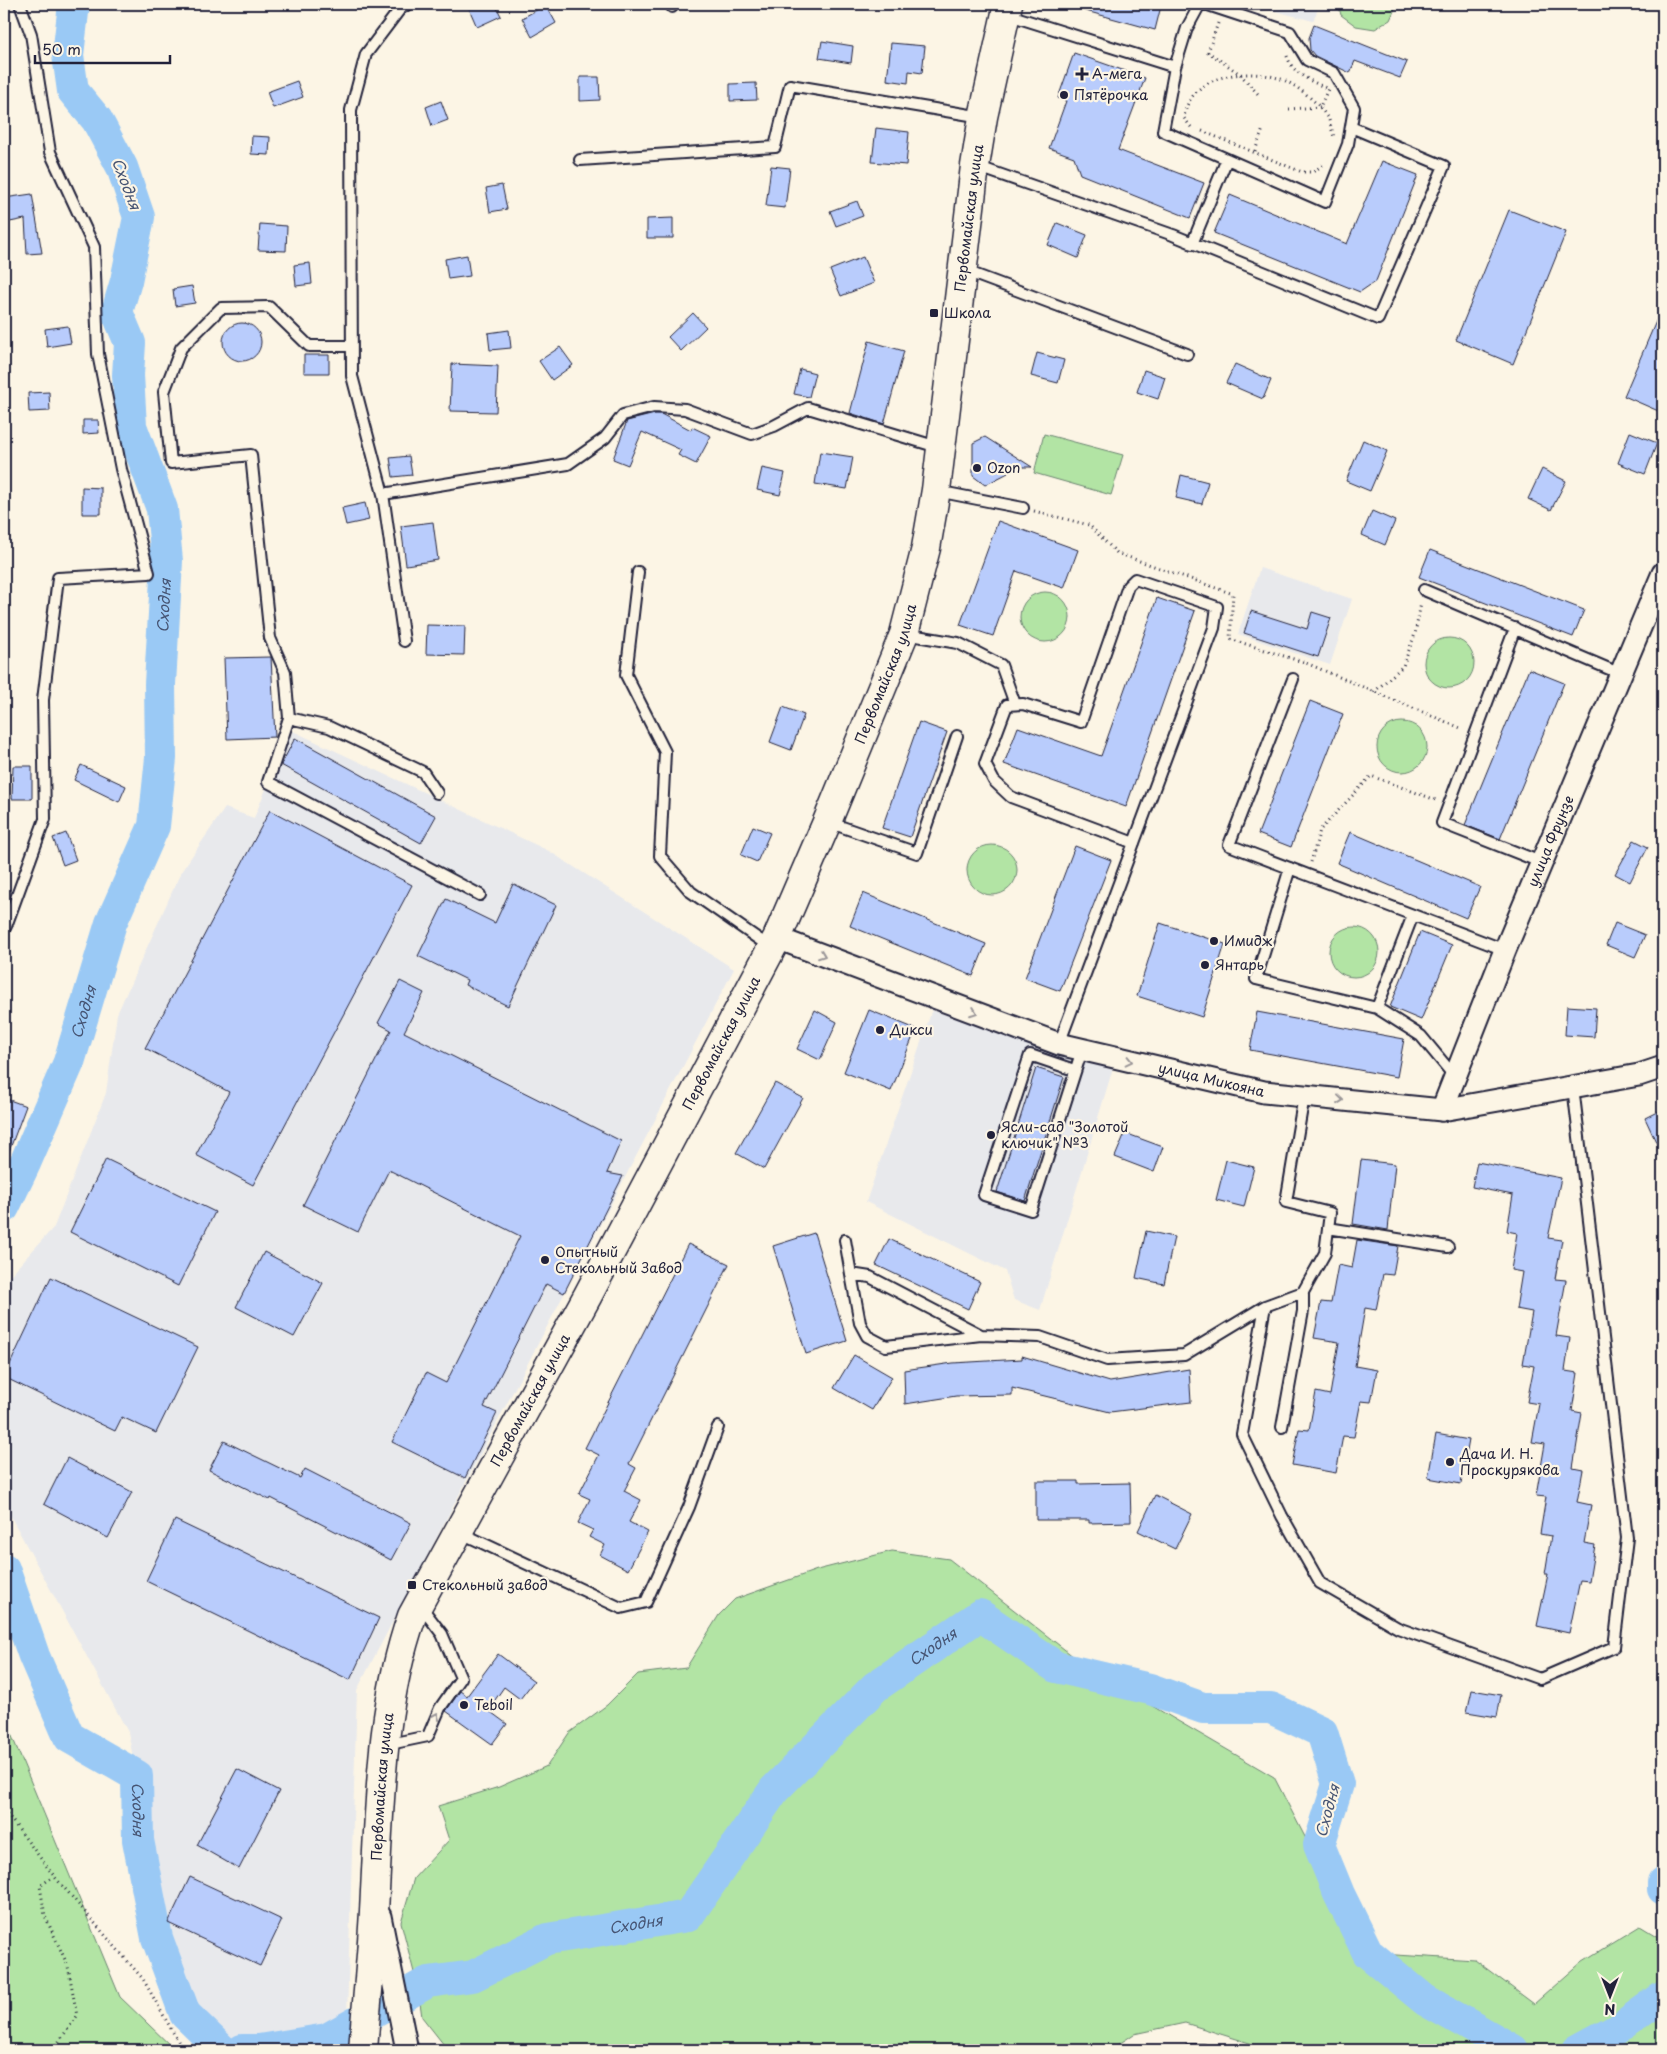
<svg xmlns="http://www.w3.org/2000/svg" width="1667" height="2054" viewBox="0 0 1667 2054" font-family="'Playpen Sans',sans-serif">
	<style>
		.built { fill: #e8e9ec }
		.green { fill: #b2e4a4; stroke: #6a8370 }
		.lines { fill: none; stroke-linecap: round; stroke-linejoin: round }
		.river { stroke: #9ac9f5; stroke-width: 32 }
		.building { fill: #b9ccfc; stroke: #22223b }
		.lane-casing { stroke: #22223b; stroke-width: 14 }
		.street-casing { stroke: #22223b; stroke-width: 25 }
		.secondary-casing { stroke: #22223b; stroke-width: 31 }
		.path { stroke: #22223b; stroke-width: 3; stroke-dasharray: 1 4; stroke-linecap: butt }
		.lane { stroke: #fcf5e5; stroke-width: 10 }
		.street { stroke: #fcf5e5; stroke-width: 21 }
		.secondary { stroke: #fcf5e5; stroke-width: 28 }
		.oneway { stroke: #9a9698 }
		.poi-dot { fill: #22223b; stroke: #fcf5e5; stroke-width: 2 }
		.labels { text-anchor: middle; stroke-width: 4.5; stroke-linejoin: round; paint-order: stroke }
		.poi-label { font-size: 14px; fill: #22223b; stroke: #fcf5e5; text-anchor: start }
		.street-label { font-size: 14px; fill: #22223b; stroke: #fcf5e5 }
		.water-label { font-size: 15px; font-style: italic; fill: #465473; stroke: #fcf5e5 }
	</style>
	<rect width="100%" height="100%" fill="#fcf5e5"/>
	<filter id="ink" filterUnits="userSpaceOnUse"><feTurbulence type="fractalNoise" baseFrequency=".02" numOctaves="2"/><feDisplacementMap in="SourceGraphic" scale="10" xChannelSelector="R" yChannelSelector="G"/><feConvolveMatrix kernelMatrix="1 2 1 2 8 2 1 2 1" color-interpolation-filters="sRGB"/></filter>
	<g filter="url(#ink)">
		<path class="built" d="M1249,4H1320L1313,21Z
			M1260,568L1352,599L1330,665L1238,634Z
			M293,731L549,851L734,969L357,1690L346,2050H192L128,1732L4,1504V1282L54,1227L106,1093L117,1014L181,872L225,808L254,818L277,762Z
			M932,1010L1077,1060L1113,1068L1040,1310L1014,1300L1005,1271L866,1202Z"/>
		<path class="green" d="M1338,4H1397L1390,20L1375,29L1356,26L1341,15Z
			M1044,434L1123,455L1111,495L1034,473Z
			M1020 617a25 25 0 1 1 50 0a25 25 0 1 1-50 0Z
			M1424 663a25 25 0 1 1 50 0a25 25 0 1 1-50 0Z
			M1377 747a25 25 0 1 1 50 0a25 25 0 1 1-50 0Z
			M967 870a25 25 0 1 1 50 0a25 25 0 1 1-50 0Z
			M1329 952a25 25 0 1 1 50 0a25 25 0 1 1-50 0Z
			M892,1551L949,1559L1092,1671L1274,1777L1365,1953L1475,1960L1534,2004L1583,1961L1640,1926L1663,1940V2050H1272L1185,2023L1134,2034L1110,2050H448L422,2017L418,1988L401,1922L414,1878L449,1840L438,1806L499,1787L547,1766L569,1733L607,1705L638,1674L686,1668L719,1615L735,1599L817,1570Z
			M4,1717L120,1997L175,2050H4Z"/>
		<g class="lines">
			<g class="river">
				<path id="s1" d="M4,1207L26,1161L69,1062L111,923L154,826L161,758L160,684L167,561L162,509L131,426L128,375L130,343L117,312L126,281L139,217L122,167L97,120L73,91L68,55L74,4"/>
				<path id="s2" d="M4,1569L34,1656L69,1737L137,1776L138,1840L157,1938L185,2014L222,2050"/>
				<path d="M1663,1883V1889"/>
				<path id="s3" d="M242,2050H259L327,2039L428,1982L473,1976L547,1939L688,1916L774,1790L875,1687L980,1615L1056,1667L1150,1689L1203,1708H1271L1322,1732L1338,1784L1319,1845L1339,1894L1368,1953L1425,2000L1513,2050"/>
				<path d="M1578,2050L1624,2025L1663,1997"/>
			</g>
		</g>
		<path class="building" d="M467,4H495L501,16L477,27Z
			M1076,4H1154L1161,6L1155,30L1075,8Z
			M546,5L556,23L532,37L522,18Z
			M1314,25L1407,62L1400,78L1355,61L1350,73L1315,56L1310,50L1309,38Z
			M822,41L853,46L851,63L819,58Z
			M891,43L925,46L922,73L909,71L908,83L887,80Z
			M1074,53L1145,78L1118,150L1204,183L1190,218L1080,174L1074,157L1049,148L1066,101L1058,98Z
			M580,77H599L600,100L580,101Z
			M297,81L303,97L273,108L267,92Z
			M756,83L757,100L730,101V84Z
			M441,101L448,120L432,126L426,107Z
			M876,128L909,132L906,165L872,162Z
			M252,136L270,137L269,155L251,154Z
			M1382,161L1418,175L1376,281L1360,292L1214,233L1230,195L1347,244Z
			M771,166L790,168L785,208L766,206Z
			M502,185L507,209L490,212L486,188Z
			M32,194L42,253L27,254L25,219L5,223L4,198Z
			M857,201L863,216L836,226L830,211Z
			M1509,210L1566,232L1513,364L1456,340Z
			M673,218V238H647V219Z
			M1057,223L1087,235L1078,258L1048,245Z
			M260,224L287,226L286,251L258,250Z
			M467,255L470,276L448,279L445,259Z
			M863,257L874,283L841,296L830,270Z
			M310,263L312,284L296,286L294,265Z
			M192,286L195,303L175,306L173,289Z
			M1663,305V413L1624,396Z
			M693,313L706,327L681,351L668,337Z
			M223 342a19 19 0 1 1 38 0a19 19 0 1 1-38 0Z
			M68,326L71,343L47,347L45,329Z
			M509,330L511,348L490,350L488,333Z
			M869,341L904,351L884,424L850,413Z
			M560,347L573,365L552,380L539,361Z
			M1037,353L1064,360L1058,383L1031,376Z
			M304,355H329V373H304Z
			M452,364L498,366L496,412L450,411Z
			M1235,364L1271,380L1263,399L1226,383Z
			M800,369L815,373L809,397L794,394Z
			M1144,370L1165,377L1158,399L1137,392Z
			M49,392L50,411L29,412L28,393Z
			M655,414H661L691,430L692,427L711,436L696,464L678,455L681,450L642,432L628,465L613,459L627,421Z
			M83,420H98L99,433L83,434Z
			M1630,432L1657,443L1645,474L1618,463Z
			M985,437L1032,467H1008V473L985,485L973,476V443Z
			M1363,440L1387,451L1370,491L1346,481Z
			M820,452L853,457L847,489L815,484Z
			M409,456L412,475L393,477L390,458Z
			M762,468L785,473L780,495L757,490Z
			M1542,469L1566,481L1551,510L1528,499Z
			M1181,475L1208,482L1202,504L1176,498Z
			M82,487L101,488V514H82Z
			M365,503L369,520L346,525L342,508Z
			M1372,511L1395,521L1385,545L1362,535Z
			M998,521L1078,550L1064,588L1016,571L993,636L960,625Z
			M433,522L438,560L406,565L401,526Z
			M1430,550L1584,610L1573,637L1419,577Z
			M1157,598L1195,611L1126,807L1004,764L1018,727L1101,756Z
			M1251,611L1307,629L1312,612L1331,618L1318,657L1244,633Z
			M427,625L465,626L464,655L426,654Z
			M271,657L275,737L227,739L224,658Z
			M1529,669L1564,683L1500,839L1465,825Z
			M1310,701L1343,714L1291,847L1258,834Z
			M783,707L804,715L791,750L770,742Z
			M919,722L947,732L910,837L882,828Z
			M295,738L436,816L421,843L281,765Z
			M81,765L126,786L119,802L74,780Z
			M13,766H32V799H12Z
			M270,810L412,885L253,1185L196,1155L229,1092L145,1048Z
			M753,826L770,833L757,862L741,855Z
			M1350,832L1480,887L1466,918L1337,863Z
			M66,833L76,860L63,865L53,838Z
			M1634,840L1648,847L1630,882L1615,874Z
			M1075,846L1111,860L1060,991L1025,978Z
			M513,884L556,905L508,1006L465,985L467,980L418,956L446,899L495,923Z
			M863,893L986,944L973,976L850,926Z
			M1160,923L1225,944L1202,1017L1137,996Z
			M1615,923L1645,935L1635,957L1606,945Z
			M1420,932L1452,945L1421,1020L1390,1007Z
			M400,981L424,993L404,1032L621,1141L607,1173L623,1176L564,1293L546,1284L484,1407L497,1413L465,1478L392,1442L426,1373L446,1383L520,1236L389,1170L358,1232L303,1205L391,1030L378,1023Z
			M1567,1006L1596,1008L1594,1037L1565,1035Z
			M815,1010L837,1022L820,1060L797,1049Z
			M869,1010L916,1029L891,1091L844,1072Z
			M1257,1012L1404,1039L1397,1077L1250,1050Z
			M1036,1068L1064,1077L1025,1201L997,1192Z
			M775,1083L803,1098L764,1169L736,1153Z
			M4,1098L26,1106L5,1162L4,1161Z
			M1663,1109V1157L1645,1118Z
			M1125,1133L1163,1147L1154,1172L1115,1157Z
			M106,1159L215,1212L178,1286L70,1232Z
			M1226,1160L1254,1167L1244,1207L1216,1200Z
			M1361,1160L1395,1164L1388,1230L1353,1224Z
			M1477,1162L1561,1178L1548,1238L1562,1240L1555,1279L1566,1280L1556,1336L1570,1338L1565,1371L1578,1373L1572,1411L1582,1413L1573,1468L1583,1470L1577,1502L1591,1505L1584,1543L1595,1545L1589,1581L1580,1580L1569,1633L1537,1626L1548,1574H1545L1551,1536L1540,1534L1546,1497L1536,1496L1545,1444L1532,1442L1539,1404L1527,1402L1534,1366L1523,1364L1532,1312L1516,1309L1522,1272L1511,1270L1517,1233L1507,1231L1513,1195L1472,1187Z
			M1146,1231L1174,1237L1164,1284L1136,1278Z
			M814,1233L847,1341L806,1354L773,1246Z
			M889,1239L980,1282L968,1309L876,1265Z
			M1357,1240L1398,1246L1393,1275L1383,1274L1376,1310L1365,1308L1355,1366L1377,1370L1371,1402L1361,1401L1354,1437L1343,1436L1336,1473L1292,1465L1299,1429L1309,1430L1316,1392L1330,1395L1339,1342L1314,1338L1321,1302L1331,1303L1338,1265L1352,1268Z
			M688,1244L729,1264L629,1464L636,1468L624,1491L641,1500L629,1522L648,1532L628,1570L600,1555L605,1545L589,1537L593,1530L578,1523L590,1499L579,1494L599,1455L585,1448Z
			M264,1252L323,1283L294,1337L236,1307Z
			M51,1277L198,1347L156,1433L122,1417L115,1431L4,1377Z
			M854,1355L892,1377L872,1410L834,1388Z
			M1022,1356L1110,1382L1189,1369L1191,1402L1110,1412L1012,1388V1395L956,1396L905,1404L904,1370L953,1363L1022,1359Z
			M1436,1434L1469,1440L1461,1484L1428,1478Z
			M224,1441L300,1478L305,1469L411,1523L391,1560L271,1498L270,1500L209,1470Z
			M67,1458L132,1492L108,1538L44,1504Z
			M1036,1481H1078V1484L1130,1483L1131,1522L1089,1523V1520H1036Z
			M1155,1495L1192,1514L1175,1549L1138,1531Z
			M175,1520L379,1618L350,1680L146,1581Z
			M498,1654L534,1681L520,1699L504,1687L488,1710L507,1724L492,1744L446,1711L460,1691L467,1696Z
			M1472,1690L1501,1695L1497,1717L1467,1712Z
			M237,1769L279,1791L239,1869L197,1845Z
			M190,1877L282,1920L260,1966L168,1923Z"/>
		<g class="lines">
			<defs>
				<path id="lane" d="M1200,4L1187,28L1175,67L1163,131L1325,202L1348,144L1354,108L1334,73L1307,60L1290,32L1205,4
					M672,7V4
					M1006,14L1175,67
					M580,160L775,147L790,85L982,117
					M976,166L1173,235L1378,319L1444,166L1351,127
					M1192,244L1227,159
					M963,270L1187,354
					M352,346H309L269,307L221,308L181,348L164,392L171,463L251,455L270,638L285,672L289,718L329,727L423,772L437,793
					M937,491L1023,508
					M383,494L568,464L605,438L623,415L654,407L685,409L752,434L774,426L808,408L941,448
					M638,572L626,675L665,752L660,856L691,892L770,947
					M1424,590L1621,674
					M1515,628L1442,823L1543,863
					M905,634L958,643L1001,665L1015,704
					M404,641L383,494L352,376L351,110L366,54L400,9L408,4
					M1293,679L1229,845L1505,950
					M289,718L268,782L480,895
					M828,822L917,853L957,736
					M1290,868L1256,979L1377,1008L1413,915
					M4,926H6L45,819L43,700L58,578L149,573L121,469L98,354L94,247L50,152L31,34L20,4
					M1377,1008L1421,1036L1455,1077
					M1059,1044L1214,628L1217,607L1135,579L1128,586L1081,722L1023,704L1007,705L985,764L994,781L1011,797L1134,843
					M1074,1070L1030,1055L984,1195L1031,1210L1082,1050
					M1328,1228L1448,1247
					M845,1240L851,1274
					M1265,1306L1242,1434L1282,1516L1320,1583L1398,1628L1540,1679L1614,1647L1627,1538L1573,1087
					M981,1335L886,1346L867,1336L860,1323L851,1274L870,1277L981,1335L1040,1337L1107,1360L1184,1355L1265,1306L1303,1292L1325,1253L1330,1213L1286,1202L1304,1096
					M1282,1427L1303,1311V1292
					M459,1532L621,1608L646,1602L689,1507L718,1427
					M385,1745L428,1736L440,1708L461,1678L442,1634L419,1604
					M1190,2050H1203"/>
				<g id="street">
					<path id="s4" d="M777,938L1059,1044L1264,1092L1442,1110L1639,1075L1663,1067"/>
					<path id="s5" d="M1442,1110L1505,950L1663,573"/>
					<path d="M380,1916L407,2050"/>
				</g>
				<g id="secondary">
					<path id="s6" d="M363,2050C367,1997 373,1944 375,1891C380,1798 381,1704 412,1616L588,1295L777,938L827,822L904,634L926,548L936,490L975,166L983,117L1008,4"/>
				</g>
			</defs>
			<use href="#lane" class="lane-casing"/>
			<use href="#street" class="street-casing"/>
			<use href="#secondary" class="secondary-casing"/>
			<path class="path" d="M1218,23L1208,52L1240,74L1259,95
				M1287,56C1293,75 1312,81 1328,89L1320,107L1329,120L1334,137
				M1289,109L1320,107
				M1191,127L1184,118C1189,75 1243,68 1278,78C1294,83 1309,96 1320,107
				M1202,131L1302,172H1313L1324,164
				M1255,151L1263,129
				M1034,511L1089,525L1117,553L1233,594L1230,639L1306,663L1463,729
				M1374,692L1403,666L1415,634L1421,603
				M1311,862L1320,830L1371,776L1436,800
				M4,1810L54,1876L143,1979L183,2050
				M53,2050L77,2016L68,1966L45,1916L40,1886L54,1876
				M1660,2050L1663,2048"/>
			<use href="#lane" class="lane"/>
			<use href="#street" class="street"/>
			<use href="#secondary" class="secondary"/>
		</g>
		<defs><path id="oneway-chevron" d="M-2-3.5L2.5 0L-2 3.5" fill="none" stroke-width="1.6" stroke-linecap="round" stroke-linejoin="round" transform="scale(1.25)"/></defs>
		<g class="oneway">
			<use href="#oneway-chevron" transform="translate(822 955) rotate(21)"/>
			<use href="#oneway-chevron" transform="translate(974 1012) rotate(21)"/>
			<use href="#oneway-chevron" transform="translate(1129 1061) rotate(13)"/>
			<use href="#oneway-chevron" transform="translate(1340 1100) rotate(6)"/>
			<use href="#oneway-chevron" transform="translate(436 1716) rotate(-66)"/>
		</g>
	</g>
	<g class="poi-dot">
		<path d="M1079.5 66.5h5v5h5v5h-5v5h-5v-5h-5v-5h5z"/>
		<circle cx="1064" cy="95" r="5"/>
		<rect x="929" y="308" width="10" height="10" rx="2.5"/>
		<circle cx="977" cy="468" r="5"/>
		<circle cx="1214" cy="941" r="5"/>
		<circle cx="1205" cy="965" r="5"/>
		<circle cx="880" cy="1030" r="5"/>
		<circle cx="991" cy="1135" r="5"/>
		<circle cx="545" cy="1260" r="5"/>
		<circle cx="1450" cy="1462" r="5"/>
		<rect x="407" y="1580" width="10" height="10" rx="2.5"/>
		<circle cx="464" cy="1705" r="5"/>
	</g>
	<g class="labels">
		<g class="poi-label">
			<text x="1092" y="79">А-мега</text>
			<text x="1074" y="100">Пятёрочка</text>
			<text x="944" y="318">Школа</text>
			<text x="987" y="473">Ozon</text>
			<text x="1224" y="946">Имидж</text>
			<text x="1215" y="970">Янтарь</text>
			<text x="890" y="1035">Дикси</text>
			<text x="1001" y="1132">Ясли-сад "Золотой<tspan x="1001" dy="16">ключик" №3</tspan></text>
			<text x="555" y="1257">Опытный<tspan x="555" dy="16">Стекольный Завод</tspan></text>
			<text x="1460" y="1459">Дача И. Н.<tspan x="1460" dy="16">Проскурякова</tspan></text>
			<text x="422" y="1590">Стекольный завод</text>
			<text x="474" y="1710">Teboil</text>
		</g>
		<g class="street-label">
			<text dy="5" stroke="none"><textPath href="#s6" startOffset="1959">Первомайская улица</textPath></text>
			<text dy="5" stroke="none"><textPath href="#s6" startOffset="1494">Первомайская улица</textPath></text>
			<text dy="5" stroke="none"><textPath href="#s5" startOffset="290">улица Фрунзе</textPath></text>
			<text dy="5" stroke="none"><textPath href="#s6" startOffset="1089">Первомайская улица</textPath></text>
			<text dy="5" stroke="none"><textPath href="#s4" startOffset="458">улица Микояна</textPath></text>
			<text dy="5" stroke="none"><textPath href="#s6" startOffset="684">Первомайская улица</textPath></text>
			<text dy="5" stroke="none"><textPath href="#s6" startOffset="264">Первомайская улица</textPath></text>
		</g>
		<g class="water-label">
			<text transform="translate(126 184) rotate(69)" y="5">Сходня</text>
			<text dy="5" stroke="none"><textPath href="#s1" startOffset="631">Сходня</textPath></text>
			<text dy="5" stroke="none"><textPath href="#s1" startOffset="211">Сходня</textPath></text>
			<text dy="5" stroke="none"><textPath href="#s3" startOffset="840">Сходня</textPath></text>
			<text dy="5" stroke="none"><textPath href="#s2" startOffset="292">Сходня</textPath></text>
			<text transform="translate(1328 1811) rotate(-75)" y="5">Сходня</text>
			<text dy="5" stroke="none"><textPath href="#s3" startOffset="420">Сходня</textPath></text>
		</g>
	</g>
	<rect width="1667" height="2054" fill="none" stroke="#fcf5e5" stroke-width="20"/>
	<rect x="10" y="10" width="1647" height="2034" fill="none" stroke="#22223b" stroke-width="2" filter="url(#ink)"/>
	<g transform="translate(1610 1996) rotate(180)" stroke="#fcf5e5" stroke-width="4" paint-order="stroke">
	<path d="M0-4L9 19L0 12L-9 19Z" fill="#22223b"/>
	<text y="-8" font-size="14" font-weight="bold" text-anchor="middle" fill="#22223b">N</text>
	</g>
	<path d="M35 55v8h135v-8" fill="none" stroke="#22223b" stroke-width="2.5"/>
	<text x="42" y="55" font-size="15" fill="#22223b" stroke="#fcf5e5" stroke-width="4" paint-order="stroke">50 m</text>
</svg>
